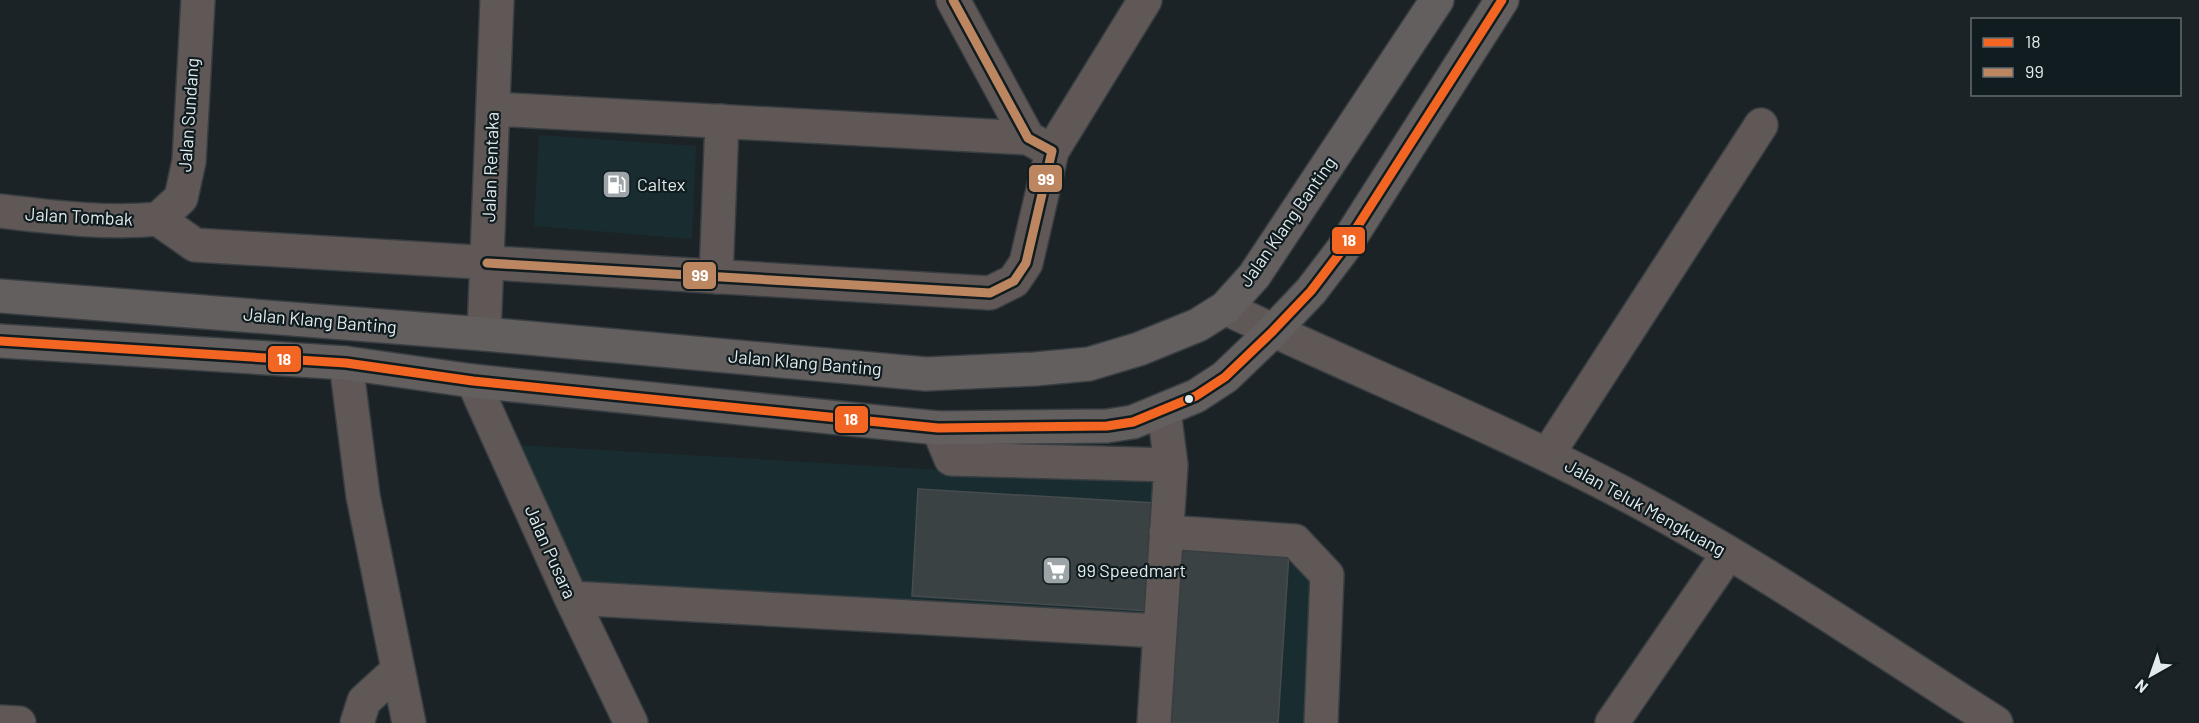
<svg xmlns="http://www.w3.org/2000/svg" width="2199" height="723" viewBox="0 0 2199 723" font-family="Barlow,sans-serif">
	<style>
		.built { fill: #192d31 }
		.building { fill: #3b4243; stroke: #464c4e; stroke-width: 1.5 }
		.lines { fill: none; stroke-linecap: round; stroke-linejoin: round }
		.minor-casing { stroke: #383e41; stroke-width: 36 }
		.highway-casing { stroke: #383e41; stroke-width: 36 }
		.minor { stroke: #605856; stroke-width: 33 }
		.highway { stroke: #635f5f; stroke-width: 33 }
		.bus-1-casing { stroke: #101c1f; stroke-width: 14 }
		.bus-2-casing { stroke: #101c1f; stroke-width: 14 }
		.bus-1 { stroke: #f26522; stroke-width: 9 }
		.bus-2 { stroke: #bb8660; stroke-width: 9 }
		.bus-dot { fill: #e1eaec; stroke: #101c1f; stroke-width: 2 }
		.labels { text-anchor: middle; stroke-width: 4.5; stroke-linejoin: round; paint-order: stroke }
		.street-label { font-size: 18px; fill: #e1eaec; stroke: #101c1f }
		.poi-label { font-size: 18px; fill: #e1eaec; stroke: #101c1f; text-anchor: start }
		.line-badge { stroke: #101c1f; stroke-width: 2 }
		.badge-label { font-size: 16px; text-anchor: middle; font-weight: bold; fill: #fff }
	</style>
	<rect width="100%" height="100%" fill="#1c2326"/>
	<path class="built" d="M539,135L696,146L692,239L534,226Z
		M517,445L1162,483L1159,538L1289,548L1320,576L1312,723H1164L1169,623L582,588Z"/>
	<path class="building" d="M918,489L1156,503L1151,611L912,596Z
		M1179,544L1289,553L1278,723H1168Z"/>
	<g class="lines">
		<defs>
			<path id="minor" d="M493,109L1028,138
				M1052,151L1145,0
				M0,211C52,217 106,224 158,219
				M158,219L195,245L990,293L1014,281L1026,263L1052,151L1028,138L953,0
				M158,219L181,198L189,161L198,0
				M716,277L722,121
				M1225,308C1356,370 1490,424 1619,491C1749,559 1872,644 1996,723
				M484,334L497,0
				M346,363L363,496L409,723
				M473,381L571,598L631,723
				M938,428L951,459L1171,465
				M1548,454L1761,125
				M1166,532L1295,541L1327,575L1321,723
				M571,598L1160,631
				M0,722L19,723
				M357,723L364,701L398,670
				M1154,723L1171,465L1164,411
				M1612,723L1728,554"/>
			<path id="highway" d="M0,296L484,334L926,374L1035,369L1089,364L1139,349L1198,325L1225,308L1254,276L1437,0
				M0,341L346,363L473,381L938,428L1107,426L1133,422L1196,396L1225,377L1273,331L1311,291L1343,249L1502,0"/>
		</defs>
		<use href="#minor" class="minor-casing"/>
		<use href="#highway" class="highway-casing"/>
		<use href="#minor" class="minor"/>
		<use href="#highway" class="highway"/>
		<defs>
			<path id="bus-1" d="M0,341L346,363L473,381L938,428L1107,426L1133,422L1196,396L1225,377L1273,331L1311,291L1343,249L1502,0"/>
			<path id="bus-2" d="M487,263L990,293L1014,281L1026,263L1052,151L1028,138L953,0"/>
		</defs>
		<use href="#bus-1" class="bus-1-casing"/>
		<use href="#bus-2" class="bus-2-casing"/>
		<use href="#bus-1" class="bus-1"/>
		<use href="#bus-2" class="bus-2"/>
	</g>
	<defs>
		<symbol id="fuel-square" viewBox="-11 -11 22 22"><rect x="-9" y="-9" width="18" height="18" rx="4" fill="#9ca4a7" stroke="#101c1f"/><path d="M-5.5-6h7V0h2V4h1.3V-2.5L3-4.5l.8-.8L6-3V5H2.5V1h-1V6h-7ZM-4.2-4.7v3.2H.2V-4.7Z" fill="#fff"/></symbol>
		<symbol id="supermarket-square" viewBox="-11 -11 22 22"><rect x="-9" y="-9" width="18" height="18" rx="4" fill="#9ca4a7" stroke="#101c1f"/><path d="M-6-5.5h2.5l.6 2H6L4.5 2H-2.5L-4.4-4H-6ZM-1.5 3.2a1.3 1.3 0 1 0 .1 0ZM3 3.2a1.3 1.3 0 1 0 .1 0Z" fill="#fff"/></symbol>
	</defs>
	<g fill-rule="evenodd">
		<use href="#fuel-square" x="600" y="168" width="33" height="33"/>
		<use href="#supermarket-square" x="1040" y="554" width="33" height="33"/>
	</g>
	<circle class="bus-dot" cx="1189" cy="399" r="5"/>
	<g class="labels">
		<g class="street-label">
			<text transform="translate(189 115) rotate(-86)" y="6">Jalan Sundang</text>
			<text transform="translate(491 167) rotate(-88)" y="6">Jalan Rentaka</text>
			<text transform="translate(79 217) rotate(3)" y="6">Jalan Tombak</text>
			<text transform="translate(1288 222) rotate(-55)" y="6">Jalan Klang Banting</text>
			<text transform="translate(320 321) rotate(5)" y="6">Jalan Klang Banting</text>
			<text transform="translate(805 363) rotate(5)" y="6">Jalan Klang Banting</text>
			<text transform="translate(1645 508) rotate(29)" y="6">Jalan Teluk Mengkuang</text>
			<text transform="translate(550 552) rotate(66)" y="6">Jalan Pusara</text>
		</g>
		<g class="poi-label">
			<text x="637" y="191">Caltex</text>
			<text x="1077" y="577">99 Speedmart</text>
		</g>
	</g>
	<g class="line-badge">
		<rect x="1028" y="164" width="35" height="29" rx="6" fill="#bb8660"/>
		<rect x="1331" y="226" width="35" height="29" rx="6" fill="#f26522"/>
		<rect x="682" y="261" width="35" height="29" rx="6" fill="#bb8660"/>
		<rect x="267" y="345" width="35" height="28" rx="6" fill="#f26522"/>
		<rect x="834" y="405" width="35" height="29" rx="6" fill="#f26522"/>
	</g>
	<g class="badge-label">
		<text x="1046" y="185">99</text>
		<text x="1349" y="246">18</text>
		<text x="700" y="281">99</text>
		<text x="284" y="365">18</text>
		<text x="851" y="425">18</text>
	</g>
	<rect x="1971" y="18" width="210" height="78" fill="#101c1f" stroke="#646e71" stroke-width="1.5"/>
	<rect x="1983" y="38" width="30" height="9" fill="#f26522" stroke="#646e71" stroke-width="1.5"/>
	<text x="2025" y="48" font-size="18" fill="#e1eaec">18</text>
	<rect x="1983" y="68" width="30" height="9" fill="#bb8660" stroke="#646e71" stroke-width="1.5"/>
	<text x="2025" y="78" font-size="18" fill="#e1eaec">99</text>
	<g transform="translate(2151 675) rotate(220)" stroke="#101c1f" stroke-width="4.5" paint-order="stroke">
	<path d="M0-4.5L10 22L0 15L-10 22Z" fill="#e1eaec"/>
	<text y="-9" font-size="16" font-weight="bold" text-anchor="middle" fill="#e1eaec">N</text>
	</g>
</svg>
